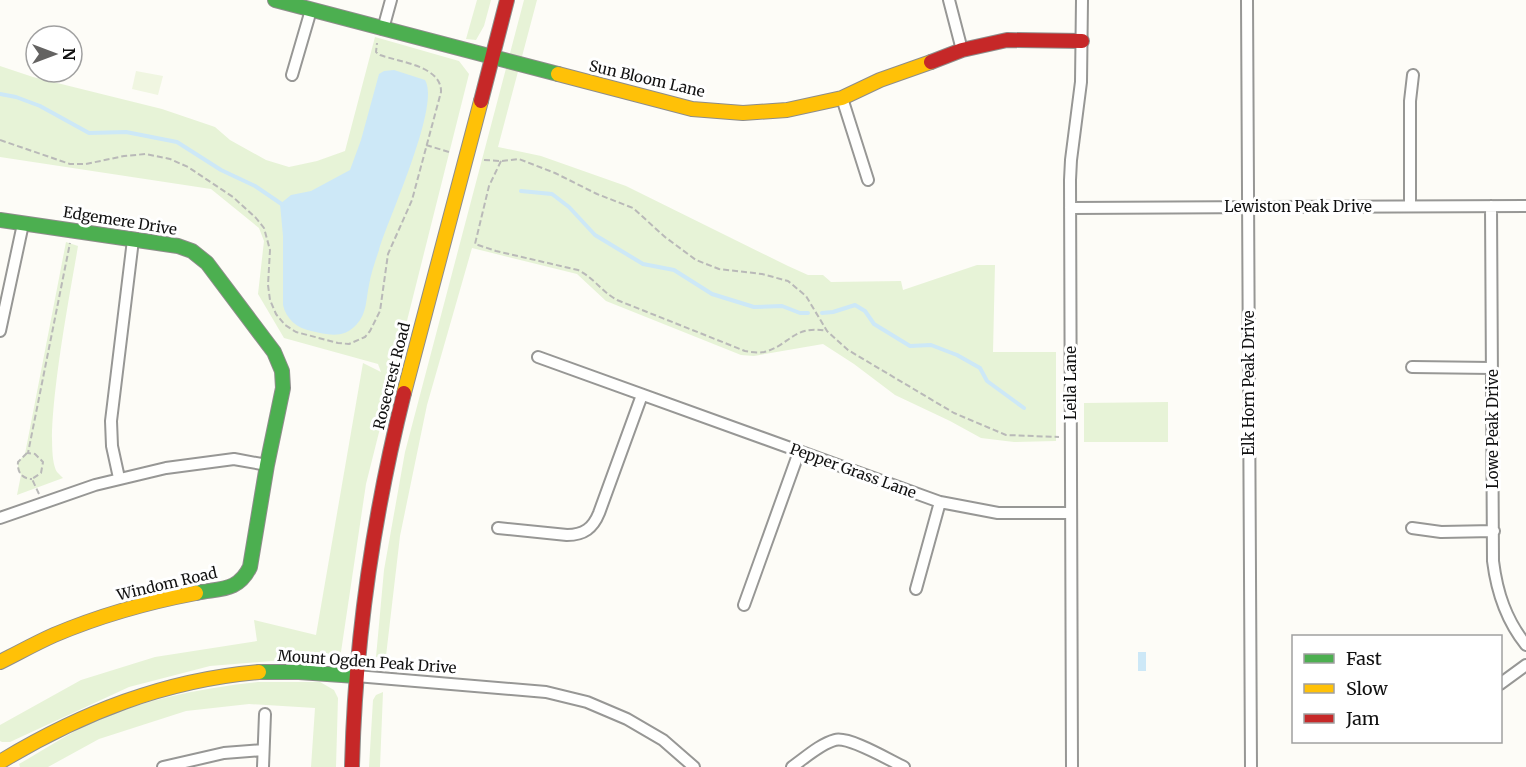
<svg xmlns="http://www.w3.org/2000/svg" width="1526" height="767" viewBox="0 0 1526 767" font-family="Merriweather,serif">
	<style>
		.green { fill: #e7f3d7 }
		.pitch { fill: #f0f6e1 }
		.water { fill: #cde8f7 }
		.lines { fill: none; stroke-linecap: round; stroke-linejoin: round }
		.stream { stroke: #cde8f7; stroke-width: 4 }
		.street-casing { stroke: #979795; stroke-width: 14 }
		.fast-casing { stroke: #8e8d8b; stroke-width: 16 }
		.slow-casing { stroke: #8e8d8b; stroke-width: 16 }
		.jam-casing { stroke: #8e8d8b; stroke-width: 16 }
		.path { stroke: #b9b9b8; stroke-width: 2; stroke-dasharray: 6 3; stroke-linecap: butt }
		.street { stroke: #fffffe; stroke-width: 10 }
		.fast { stroke: #4caf50; stroke-width: 14 }
		.slow { stroke: #ffc107; stroke-width: 14 }
		.jam { stroke: #c62828; stroke-width: 14 }
		.labels { text-anchor: middle; stroke-width: 6; stroke-linejoin: round; paint-order: stroke }
		.street-label { font-size: 15px; fill: #111; stroke: #fff }
	</style>
	<rect width="100%" height="100%" fill="#fdfcf7"/>
	<path class="green" d="M477,0H491L484,26L476,40L466,39Z
		M524,0H537L498,147L541,156L626,186L788,266L808,275H823L831,282L901,281L903,290L977,265H995L993,352H1056V441L1014,442L981,438L950,421L895,395L854,364L823,344L754,356L741,355L606,301L577,274L472,248L427,405L400,536L386,656L376,657L384,570L405,452Z
		M375,37L459,61L469,74L366,484L341,652L328,663L283,660L210,666L129,687L10,742H2L0,741V725L81,680L155,657L257,641L254,620L316,635L363,363L381,372L378,364L284,338L258,294L264,241L259,228L211,189L0,157V66L33,77L162,109L215,127L230,140L266,160L289,167L317,161L345,151Z
		M66,242L78,246C72,284 40,445 57,472C58,473 62,477 63,478L17,495L21,475L18,470V462L25,454Z
		M1168,402V442H1084V403Z
		M258,682H320L334,690L338,698L336,767H311L315,708L249,704L186,711L99,739L48,767H20L19,764C40,752 61,738 83,727C134,701 201,688 258,682Z
		M383,692L380,767H369L373,700L376,695Z"/>
	<path class="pitch" d="M136,71L163,76L158,95L132,89Z"/>
	<path class="water" d="M394,70L425,80C441,105 388,219 379,250C375,262 371,273 369,285C366,299 367,313 357,324C344,339 328,335 311,331C297,328 286,319 283,305V236L280,204L291,195L311,191L350,170L361,140L379,74L384,71Z
		M1138,652H1146V671H1138Z"/>
	<g class="lines">
		<path class="stream" d="M0,94L16,97L40,106L89,133L126,132L177,142L221,170L255,186L283,205
			M521,191L552,194L569,207L595,235L643,264L674,270L712,294L754,307L782,306L800,313H808
			M822,313L833,312L855,305L865,311L874,324L910,346L931,345L957,355L980,368L987,381L1024,408"/>
		<defs>
			<path id="street" d="M949,0L962,50
				M1247,0L1251,767
				M383,29L391,0
				M292,75L311,10
				M842,98L868,180
				M1410,206V101L1413,75
				M1491,206L1493,561C1497,593 1506,620 1526,645
				M1070,208L1526,206
				M0,331L23,224
				M538,357L940,502L998,513H1071
				M1412,367L1492,368
				M119,478L112,446L111,421L133,240
				M0,518L95,485L166,468L234,459L267,465
				M498,528L567,535C584,535 593,528 599,513L642,395
				M1412,528L1441,532L1494,531
				M916,589L940,502
				M744,605L799,452
				M356,676L546,692L587,702L627,719L663,740L694,767
				M1500,684L1526,665
				M163,767L224,753L263,750
				M263,767L265,714
				M792,767C805,758 820,744 835,740C849,736 889,760 904,767
				M1072,767L1070,180L1071,160L1081,82L1082,0"/>
			<path id="fast" d="M275,0L558,74
				M0,220L178,246L192,251L207,263L274,352L282,371L283,388L267,465L250,567C238,592 220,588 196,593
				M259,672H299L356,676"/>
			<path id="slow" d="M558,74L692,109L743,113L787,110L842,98L880,80L931,62
				M404,393L481,101
				M0,662C18,653 36,643 54,635C99,616 148,602 196,593
				M0,762C81,713 165,680 259,672"/>
			<path id="jam" d="M931,62L962,50L1007,40L1082,41
				M481,101L507,0
				M352,767C355,639 373,517 404,393"/>
		</defs>
		<use href="#street" class="street-casing"/>
		<use href="#fast" class="fast-casing"/>
		<use href="#slow" class="slow-casing"/>
		<use href="#jam" class="jam-casing"/>
		<path class="path" d="M0,140L70,164H86L124,156L146,154L170,159L188,167L233,197L256,218L264,228L270,250L268,285L270,300L276,314L285,325L296,332L338,343L349,344L365,337L370,331L380,311L388,254L412,200L441,92C442,66 399,62 380,55L376,52L377,43
			M426,145L449,152
			M484,160L501,161L519,159L555,173L597,194L633,208L665,237L696,260L719,269L762,274L788,281L806,296L827,331L848,350L954,413L1006,435L1059,437
			M501,161L489,186L475,244L496,251L578,270C593,277 602,292 617,300L745,351C751,352 758,353 764,352C789,346 794,324 827,331
			M27,453L18,462C17,472 22,479 32,479
			M39,494L32,479L41,473L43,462L35,454L28,453L70,243"/>
		<use href="#street" class="street"/>
		<use href="#fast" class="fast"/>
		<use href="#slow" class="slow"/>
		<use href="#jam" class="jam"/>
	</g>
	<g class="labels">
		<g class="street-label">
			<text transform="translate(647 79) rotate(13)" y="5">Sun Bloom Lane</text>
			<text x="1298" y="212">Lewiston Peak Drive</text>
			<text transform="translate(120 221) rotate(9)" y="5">Edgemere Drive</text>
			<text transform="translate(392 376) rotate(-76)" y="5">Rosecrest Road</text>
			<text transform="translate(1071 383) rotate(-90)" y="5">Leila Lane</text>
			<text transform="translate(1249 383) rotate(-90)" y="5">Elk Horn Peak Drive</text>
			<text transform="translate(1493 429) rotate(-90)" y="5">Lowe Peak Drive</text>
			<text transform="translate(853 471) rotate(20)" y="5">Pepper Grass Lane</text>
			<text transform="translate(167 584) rotate(-13)" y="5">Windom Road</text>
			<text transform="translate(367 662) rotate(4)" y="5">Mount Ogden Peak Drive</text>
		</g>
	</g>
	<rect x="1292" y="635" width="210" height="108" fill="#ffffff" stroke="#a0a0a0" stroke-width="1.5"/>
	<rect x="1304" y="654" width="30" height="9" fill="#4caf50" stroke="#a0a0a0" stroke-width="1.5"/>
	<text x="1346" y="665" font-size="18" fill="#111111">Fast</text>
	<rect x="1304" y="684" width="30" height="9" fill="#ffc107" stroke="#a0a0a0" stroke-width="1.5"/>
	<text x="1346" y="695" font-size="18" fill="#111111">Slow</text>
	<rect x="1304" y="714" width="30" height="9" fill="#c62828" stroke="#a0a0a0" stroke-width="1.5"/>
	<text x="1346" y="725" font-size="18" fill="#111111">Jam</text>
	<g transform="translate(54 54) rotate(90)"><circle r="28" fill="#ffffff" stroke="#a0a0a0" stroke-width="1.5"/>
	<path d="M0-4.5L10 22L0 15L-10 22Z" fill="#646362"/>
	<text y="-9" font-size="16" font-weight="bold" text-anchor="middle" fill="#111111">N</text>
	</g>
</svg>
